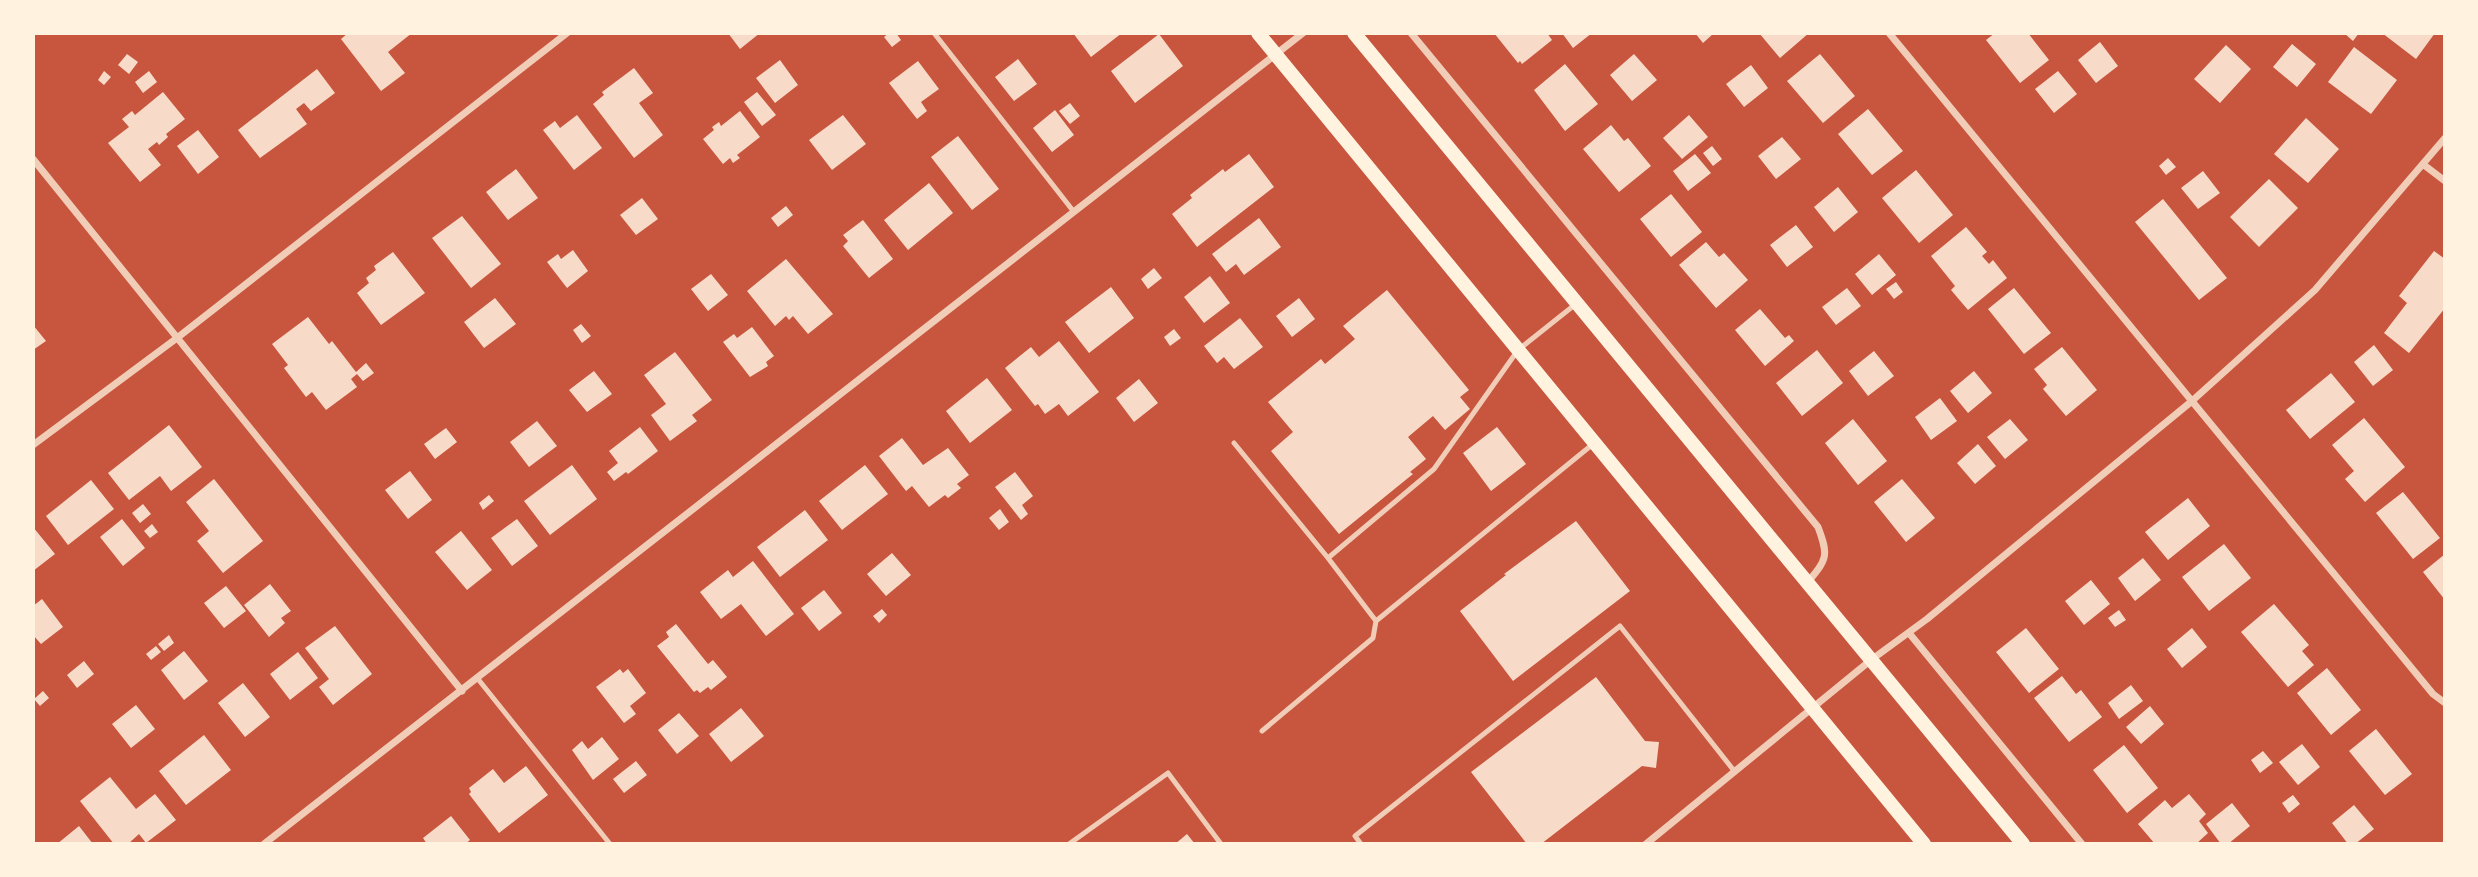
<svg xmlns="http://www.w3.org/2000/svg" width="2478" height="877" viewBox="0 0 2478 877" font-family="Commissioner,sans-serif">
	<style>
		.building { fill: #f7dbc8 }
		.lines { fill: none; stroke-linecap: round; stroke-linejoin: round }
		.service { stroke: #f1ccb7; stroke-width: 5 }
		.minor { stroke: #f1ccb7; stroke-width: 7 }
		.secondary { stroke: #fff3e0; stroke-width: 14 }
	</style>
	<rect width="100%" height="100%" fill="#c8553d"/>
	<path class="building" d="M348,33H412L388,52L405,73L381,91L341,39Z
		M728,33H760L740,49Z
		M889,33H896L901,40L892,47L884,37Z
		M1073,33H1122L1091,57Z
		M1494,33H1547L1552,40L1522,64L1520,61L1518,63Z
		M1562,33H1592L1573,48Z
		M1695,33H1714L1703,43Z
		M1759,33H1809L1780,58Z
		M1995,33H2028L2049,60L2020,83L1986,40Z
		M2344,33H2359L2353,41Z
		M2382,33H2435L2416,59Z
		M1159,34L1183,66L1135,103L1111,71Z
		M2100,42L2118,66L2096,83L2078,60Z
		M2292,44L2316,64L2297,87L2273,67Z
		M2226,45L2251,69L2220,103L2194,79Z
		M2354,47L2397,80L2371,114L2328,82Z
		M127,54L138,62L129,74L118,65Z
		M1634,54L1657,80L1632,101L1610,75Z
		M1820,54L1855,96L1823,123L1787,81Z
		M1018,59L1037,84L1014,101L995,77Z
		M780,60L798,85L775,103L756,78Z
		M918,61L939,89L921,102L927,111L917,119L889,83Z
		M1565,64L1598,104L1565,131L1534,90Z
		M1751,65L1768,88L1744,107L1726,84Z
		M634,68L653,93L639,103L663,135L634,158L593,104L604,95L602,92Z
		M317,69L335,93L311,111L304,103L296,109L307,124L260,158L238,130Z
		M104,71L111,77L104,85L98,80Z
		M149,71L157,82L143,93L135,82Z
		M2058,71L2077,94L2054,113L2035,89Z
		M163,92L185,119L166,134L168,137L159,145L157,142L148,149L161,165L140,182L108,143L129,127L122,119L132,111L135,115Z
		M757,92L776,115L762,126L744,102Z
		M1070,103L1080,116L1070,124L1059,111Z
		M1868,109L1903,151L1872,175L1838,134Z
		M1055,110L1074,135L1052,152L1033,128Z
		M740,111L760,137L737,155L740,158L733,163L730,158L723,164L703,139L714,130L712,127L719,122L721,126Z
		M577,115L602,148L574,170L543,130L555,121L560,128Z
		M843,115L866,144L832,170L809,140Z
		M1689,115L1708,137L1682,159L1663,138Z
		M2306,118L2339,149L2308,183L2274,154Z
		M1611,125L1624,141L1628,138L1651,166L1619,192L1583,149Z
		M198,130L219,157L198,174L177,146Z
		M958,136L999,189L972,210L931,157Z
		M1782,137L1801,159L1776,179L1758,156Z
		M1712,146L1722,159L1713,166L1703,153Z
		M1249,154L1274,187L1197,247L1172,214L1192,198L1190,195L1223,169L1225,172Z
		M1695,154L1711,173L1688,191L1673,171Z
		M2168,158L2176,167L2166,175L2159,166Z
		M516,169L538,198L508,220L486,192Z
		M1916,170L1953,215L1919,243L1882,198Z
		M2203,171L2220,193L2198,209L2181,188Z
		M2269,179L2298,208L2259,247L2230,217Z
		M929,183L953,213L908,250L884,220Z
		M1838,187L1858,212L1834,232L1814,207Z
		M1671,194L1702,232L1671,257L1640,219Z
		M642,198L658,219L636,235L620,215Z
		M2163,199L2227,278L2199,300L2135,222Z
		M786,206L793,215L778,227L771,218Z
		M462,216L501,264L471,288L432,238Z
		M1259,218L1281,247L1244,275L1236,264L1226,272L1212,254Z
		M863,220L893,259L869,278L843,246L848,241L843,235Z
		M1796,225L1813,247L1787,267L1770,245Z
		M1966,227L1987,252L1982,256L1989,264L1993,260L2007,278L1968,310L1951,290L1955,286L1931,256Z
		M1706,242L1719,257L1724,253L1748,280L1716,308L1679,265Z
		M573,250L588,271L567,288L547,262L558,254L561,259Z
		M2434,251L2445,259V308L2409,353L2384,333L2407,303L2399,296Z
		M393,252L425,293L381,325L357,293L369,283L366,278L376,270L374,266Z
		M1879,254L1896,275L1872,295L1855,274Z
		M786,259L833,314L808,334L793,316L789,320L786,316L775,326L747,291Z
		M1154,268L1162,278L1148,289L1141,279Z
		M711,274L728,295L708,311L691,289Z
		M1210,276L1230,303L1204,323L1184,297Z
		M1896,282L1903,292L1894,299L1886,289Z
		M1111,287L1134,318L1089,353L1065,322Z
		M1847,288L1861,306L1836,325L1822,307Z
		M2014,288L2051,333L2024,354L1988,309Z
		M1387,290L1469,390L1460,397L1470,409L1445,430L1433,416L1408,437L1426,459L1410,472L1413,474L1339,534L1271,451L1293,432L1268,402L1321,359L1325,364L1355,339L1343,326Z
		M495,298L516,324L484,348L464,322Z
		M1299,298L1315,319L1292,337L1276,316Z
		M1760,309L1785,338L1789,335L1794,341L1765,366L1735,330Z
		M308,317L329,344L332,341L356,372L366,363L374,373L363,381L357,374L351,379L357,387L326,410L312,392L306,397L284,368L288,365L272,344Z
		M1240,318L1263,347L1234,369L1224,357L1217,363L1204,346Z
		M581,324L591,336L582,343L573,330Z
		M33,325L46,341L33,350Z
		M752,327L774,356L766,362L768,366L750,377L723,342L734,334L737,338Z
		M1174,329L1181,338L1170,346L1164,337Z
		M1059,341L1099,392L1068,416L1059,404L1045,414L1038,404L1035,406L1005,368L1031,347L1039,357Z
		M2374,345L2393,370L2373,386L2354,362Z
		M2062,347L2097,390L2066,416L2043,389L2047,385L2034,369Z
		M1817,350L1843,383L1802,416L1776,383Z
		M1874,351L1894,376L1868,396L1849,371Z
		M675,352L712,400L692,415L697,421L670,441L651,415L666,404L644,375Z
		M594,371L612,394L587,412L569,390Z
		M1974,371L1992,393L1968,413L1950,391Z
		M2331,373L2355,402L2310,439L2286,410Z
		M987,378L1012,410L970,443L946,411Z
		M1139,379L1158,403L1134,422L1116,398Z
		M1940,398L1957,421L1931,440L1915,417Z
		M2364,418L2405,467L2365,502L2345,479L2354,471L2332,445Z
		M1853,419L1887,461L1858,485L1825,443Z
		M2010,419L2028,440L2005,459L1987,437Z
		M537,421L557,446L529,467L510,442Z
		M169,425L202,467L171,491L160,476L129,500L108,473Z
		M640,427L658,451L628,474L626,472L614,481L607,472L618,463L609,451Z
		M1497,427L1526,464L1491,491L1463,453Z
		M446,428L457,442L435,459L424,444Z
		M902,438L923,465L948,448L969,475L957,484L961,488L948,498L945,495L929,507L912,486L906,491L879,456Z
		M1978,444L1996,466L1975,484L1957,463Z
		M572,465L597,499L550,535L524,501Z
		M865,465L888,494L842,530L819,501Z
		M410,471L432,500L408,519L385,490Z
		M1015,472L1033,496L1022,505L1028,514L1021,520L995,487Z
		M214,479L263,541L223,573L197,541L209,531L186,502Z
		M1902,479L1935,518L1906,542L1874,502Z
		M91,480L114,509L68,545L46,516Z
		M2403,492L2440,538L2413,559L2376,513Z
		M489,495L494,501L483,510L479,503Z
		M2188,498L2210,526L2168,560L2145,532Z
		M143,504L151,514L140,523L132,513Z
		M1000,509L1009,522L999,530L989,518Z
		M805,510L828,540L780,577L757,547Z
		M122,519L145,548L123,566L100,537Z
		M517,519L538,546L512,566L491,538Z
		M1576,521L1630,591L1513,681L1460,611L1506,575L1504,574Z
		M152,524L158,532L150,538L144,531Z
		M33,527L55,554L33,571Z
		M461,531L492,570L467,590L435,552Z
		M2224,544L2251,578L2209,611L2182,577Z
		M892,553L911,575L886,596L867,574Z
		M2445,554V600L2423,572Z
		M2143,558L2161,580L2135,601L2118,578Z
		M753,561L794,614L766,636L741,604L721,619L700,592L728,570L733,577Z
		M2091,580L2110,604L2084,625L2065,601Z
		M270,584L291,611L281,618L285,623L269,637L244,605Z
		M226,586L246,611L224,628L204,603Z
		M824,590L842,613L819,631L801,608Z
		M42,599L63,627L41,644L33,635V606Z
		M2274,604L2309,645L2302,651L2314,665L2288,687L2241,632Z
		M882,609L887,615L879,623L873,616Z
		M2119,610L2126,620L2115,627L2108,618Z
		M676,624L708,664L713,660L727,677L711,690L708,687L700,693L697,690L694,692L657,646L669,637L666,632Z
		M335,626L372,674L333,705L319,687L329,679L305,648Z
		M2026,628L2059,669L2029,693L1996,652Z
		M2192,628L2207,647L2182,668L2167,649Z
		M169,635L174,643L164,651L158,644Z
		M156,646L161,652L151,660L146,654Z
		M184,651L208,681L184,700L161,670Z
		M298,652L318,678L290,700L270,674Z
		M84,661L94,674L77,688L67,675Z
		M2327,668L2361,710L2331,735L2297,693Z
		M620,669L623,673L628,669L646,693L630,706L636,714L624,723L596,687Z
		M2062,676L2076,694L2081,690L2102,717L2069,742L2034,698Z
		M1596,677L1645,741L1659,742L1656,768L1642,766L1541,844H1527L1471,772Z
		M243,683L270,717L245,737L218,703Z
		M2131,685L2143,701L2119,719L2108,703Z
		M43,691L49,698L40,706L34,699Z
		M136,705L155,729L131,748L112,724Z
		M2150,706L2164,724L2141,744L2126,727Z
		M741,708L764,736L731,762L709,734Z
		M679,713L699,736L677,754L658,730Z
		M2376,729L2412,774L2385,795L2349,751Z
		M204,735L231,770L186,805L159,771Z
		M602,737L619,759L593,780L572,750L582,741L588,749Z
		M2302,744L2320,767L2298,785L2279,762Z
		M2124,745L2158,788L2127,813L2093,770Z
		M2263,751L2273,763L2260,773L2251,760Z
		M636,761L647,775L624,793L613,779Z
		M526,766L548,795L499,833L469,794L471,792L469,788L493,769L504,783Z
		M110,777L136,809L155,794L176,820L146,843L139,834L128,844H114L80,801Z
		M2189,794L2206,814L2199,821L2208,833L2196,844H2155L2138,824L2165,800L2172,808Z
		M2293,795L2300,804L2289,813L2282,803Z
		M2232,803L2250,826L2228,844H2221L2206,824Z
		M2354,805L2374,829L2355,844H2348L2332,823Z
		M451,816L470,840L465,844H427L423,838Z
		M79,826L93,844H57Z
		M1187,834L1195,844H1175Z"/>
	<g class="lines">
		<path class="service" d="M934,33L1074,212
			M1577,303L1518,350L1434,469L1328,558L1376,621L1593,444
			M1234,443L1328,558
			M478,679L610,844
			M1262,731L1373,638L1376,621
			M1069,844L1168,773L1221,844
			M1361,844L1355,836L1620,626L1735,772"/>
		<path class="minor" d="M1411,33L1818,527C1829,556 1827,559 1808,582
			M1889,33L2433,694L2445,703
			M33,159L462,691
			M2424,165L2445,181
			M33,445L177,338L567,33
			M1909,633L2082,844
			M264,844L1303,33
			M1646,844L1871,660L1927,619L2192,401L2315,290L2445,138"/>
		<path class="secondary" d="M1258,33L1924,844
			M1354,33L2023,844"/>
	</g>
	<rect width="2478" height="877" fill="none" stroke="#fff3e0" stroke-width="70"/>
</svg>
